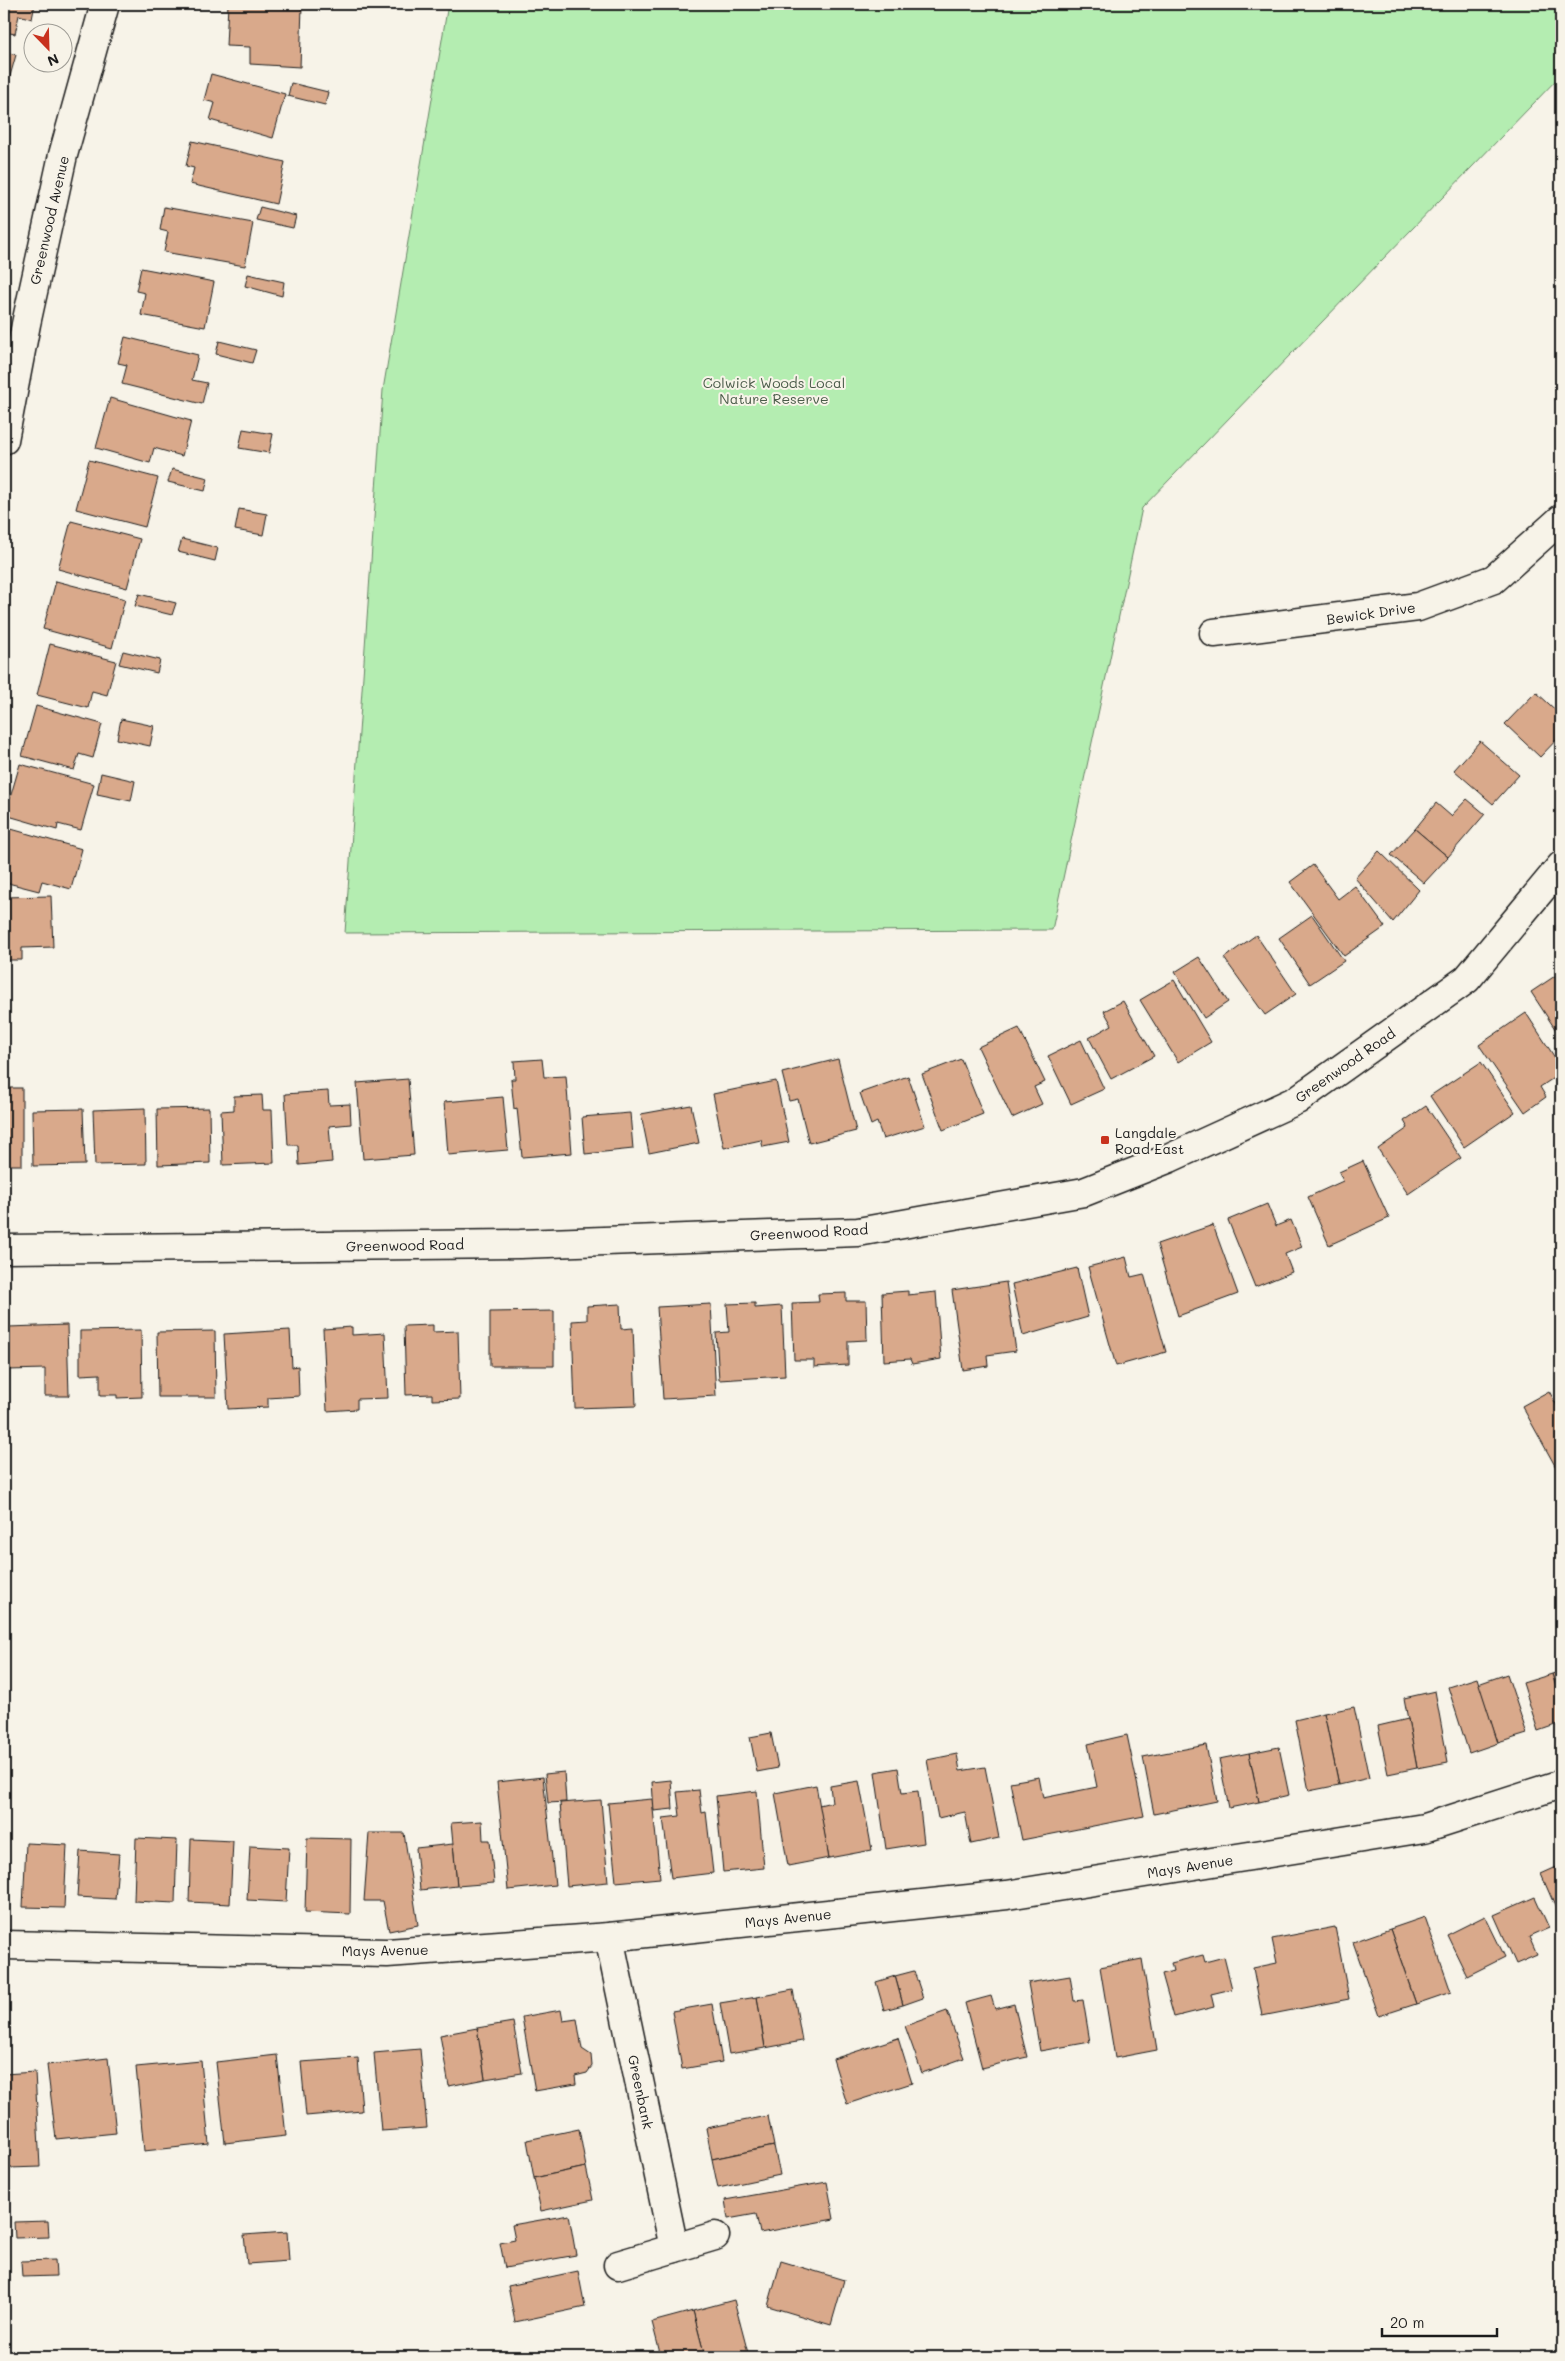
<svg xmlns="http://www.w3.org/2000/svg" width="1565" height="2361" viewBox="0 0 1565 2361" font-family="Mali,sans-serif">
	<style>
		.green { fill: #b4edb1; stroke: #688466 }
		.building { fill: #d9a98b; stroke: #1c1c1c }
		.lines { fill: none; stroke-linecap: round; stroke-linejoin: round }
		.minor-casing { stroke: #1c1c1c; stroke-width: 31 }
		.minor { stroke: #f7f3e8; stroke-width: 28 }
		.poi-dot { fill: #c8321e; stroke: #f7f3e8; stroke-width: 2 }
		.labels { text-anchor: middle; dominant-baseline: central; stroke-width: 4; stroke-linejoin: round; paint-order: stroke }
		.street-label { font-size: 14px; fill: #1c1c1c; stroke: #f7f3e8 }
		.park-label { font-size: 14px; fill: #4a5b49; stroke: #f7f3e8 }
		.poi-label { font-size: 14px; fill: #1c1c1c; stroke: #f7f3e8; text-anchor: start }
	</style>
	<rect width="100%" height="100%" fill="#f7f3e8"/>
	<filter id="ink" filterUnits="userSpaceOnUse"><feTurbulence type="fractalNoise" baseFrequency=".02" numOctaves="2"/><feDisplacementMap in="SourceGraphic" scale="10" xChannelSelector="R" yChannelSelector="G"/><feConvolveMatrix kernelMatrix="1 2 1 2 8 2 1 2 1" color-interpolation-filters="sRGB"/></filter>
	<g filter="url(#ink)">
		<!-- green -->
		<path class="green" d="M 448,4 L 1561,4 L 1561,75 L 1142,508 L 1052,930 L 345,933 L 383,390 Z"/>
		<!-- building -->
		<g class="building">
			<path d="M 4,4 L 35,4 L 32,19 L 19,15 L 15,34 L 4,32 Z"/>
			<path d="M 228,4 L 302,6 L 300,67 L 250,64 L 250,47 L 226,46 Z"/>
			<path d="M 4,51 L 16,55 L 4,97 Z"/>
			<path d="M 211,74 L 285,94 L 273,138 L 210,120 L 215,103 L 204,100 Z"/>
			<path d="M 291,83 L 328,92 L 325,105 L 288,96 Z"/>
			<path d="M 192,141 L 285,162 L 276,204 L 190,184 L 194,168 L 186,166 Z"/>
			<path d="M 164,207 L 253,223 L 245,266 L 164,252 L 168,232 L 160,230 Z"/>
			<path d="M 260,207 L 296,216 L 293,228 L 256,220 Z"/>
			<path d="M 141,268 L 214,282 L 205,327 L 141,315 L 145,293 L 136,291 Z"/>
			<path d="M 248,274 L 284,282 L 282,296 L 245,286 Z"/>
			<path d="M 125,337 L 198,355 L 192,380 L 207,383 L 202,404 L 122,384 L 127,365 L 118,363 Z"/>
			<path d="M 219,341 L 256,350 L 252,363 L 216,354 Z"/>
			<path d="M 110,398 L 191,421 L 182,456 L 154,448 L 150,463 L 96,448 Z"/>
			<path d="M 243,429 L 273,434 L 269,453 L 239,448 Z"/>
			<path d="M 89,460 L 158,478 L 145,527 L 76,509 Z"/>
			<path d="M 172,469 L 208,478 L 205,491 L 168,482 Z"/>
			<path d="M 239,509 L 267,514 L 263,535 L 235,530 Z"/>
			<path d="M 71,521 L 140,539 L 127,588 L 58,569 Z"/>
			<path d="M 182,539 L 218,548 L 215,561 L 178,552 Z"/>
			<path d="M 56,581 L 125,599 L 112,648 L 43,629 Z"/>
			<path d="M 139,594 L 176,603 L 172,615 L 135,606 Z"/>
			<path d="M 50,644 L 116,661 L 107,695 L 92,691 L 88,708 L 37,695 Z"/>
			<path d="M 123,651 L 160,660 L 157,673 L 119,664 Z"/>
			<path d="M 1536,692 L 1561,715 L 1561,735 L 1540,757 L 1505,724 Z"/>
			<path d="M 36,706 L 102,724 L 93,758 L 79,754 L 74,770 L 22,756 Z"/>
			<path d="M 121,719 L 154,726 L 150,746 L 117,739 Z"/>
			<path d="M 1480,741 L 1519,775 L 1493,804 L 1454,770 Z"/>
			<path d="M 20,764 L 94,784 L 81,830 L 58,824 L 57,830 L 5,815 Z"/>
			<path d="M 101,773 L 135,781 L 131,801 L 97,794 Z"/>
			<path d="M 1467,799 L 1485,814 L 1448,857 L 1415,829 L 1436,803 L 1451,816 Z"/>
			<path d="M 4,827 L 82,849 L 71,889 L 42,881 L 39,891 L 4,882 Z"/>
			<path d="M 1415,829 L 1448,857 L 1424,883 L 1391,855 Z"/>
			<path d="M 1379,851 L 1419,890 L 1393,922 L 1355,878 Z"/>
			<path d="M 1313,865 L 1338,899 L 1355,886 L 1385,927 L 1344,956 L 1290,882 Z"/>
			<path d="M 51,896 L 53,947 L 22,948 L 22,960 L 4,960 L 4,897 Z"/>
			<path d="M 1312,915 L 1344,961 L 1310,984 L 1279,938 Z"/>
			<path d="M 1256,935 L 1296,994 L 1265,1015 L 1224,958 Z"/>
			<path d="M 1199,957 L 1228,1002 L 1204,1018 L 1175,972 Z"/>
			<path d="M 1561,972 L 1561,1038 L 1531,992 Z"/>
			<path d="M 1174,980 L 1211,1042 L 1178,1062 L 1140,1000 Z"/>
			<path d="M 1123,1001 L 1154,1056 L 1111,1079 L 1089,1038 L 1112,1025 L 1104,1011 Z"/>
			<path d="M 1526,1013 L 1561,1067 L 1561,1073 L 1540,1087 L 1546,1097 L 1525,1112 L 1479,1045 Z"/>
			<path d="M 1019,1028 L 1045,1082 L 1034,1087 L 1042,1104 L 1012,1118 L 978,1047 Z"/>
			<path d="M 1081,1040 L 1104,1089 L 1071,1104 L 1048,1056 Z"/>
			<path d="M 542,1059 L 544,1077 L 566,1076 L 572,1153 L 522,1157 L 517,1108 L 514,1109 L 511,1079 L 515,1079 L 514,1061 Z"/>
			<path d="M 838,1059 L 856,1131 L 809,1143 L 798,1099 L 789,1101 L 782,1073 Z"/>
			<path d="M 961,1059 L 983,1114 L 943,1130 L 922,1074 Z"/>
			<path d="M 1481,1062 L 1515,1112 L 1464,1147 L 1430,1096 Z"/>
			<path d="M 908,1076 L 925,1126 L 883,1139 L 877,1122 L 871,1125 L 860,1093 Z"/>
			<path d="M 408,1079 L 414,1155 L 363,1159 L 357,1083 Z"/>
			<path d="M 776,1081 L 789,1142 L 763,1147 L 761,1140 L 724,1148 L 713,1094 Z"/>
			<rect x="4" y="1088" width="18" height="77"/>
			<path d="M 328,1091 L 329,1105 L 350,1104 L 351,1124 L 329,1126 L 332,1162 L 299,1165 L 298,1145 L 288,1145 L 285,1094 Z"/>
			<path d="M 262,1095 L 263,1110 L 272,1110 L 274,1163 L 223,1165 L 221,1111 L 234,1110 L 234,1096 Z"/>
			<path d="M 503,1097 L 508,1150 L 448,1155 L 444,1102 Z"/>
			<path d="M 691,1105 L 699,1143 L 649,1153 L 641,1114 Z"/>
			<path d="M 1426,1106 L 1461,1158 L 1408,1194 L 1378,1149 L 1408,1128 L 1404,1121 Z"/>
			<path d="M 145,1108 L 146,1164 L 95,1165 L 93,1110 Z"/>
			<path d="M 209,1108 L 210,1163 L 158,1165 L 157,1109 Z"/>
			<path d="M 83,1109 L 85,1165 L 33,1166 L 32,1110 Z"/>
			<path d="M 630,1113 L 633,1149 L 585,1154 L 582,1117 Z"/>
			<path d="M 1363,1161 L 1389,1218 L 1329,1245 L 1308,1197 L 1343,1181 L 1339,1172 Z"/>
			<path d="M 1267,1204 L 1276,1226 L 1291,1220 L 1302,1247 L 1285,1254 L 1292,1272 L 1255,1287 L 1228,1220 Z"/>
			<path d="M 1213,1225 L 1238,1294 L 1178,1316 L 1157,1244 Z"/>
			<path d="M 1126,1257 L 1131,1277 L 1144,1274 L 1166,1352 L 1116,1366 L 1088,1267 Z"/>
			<path d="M 1077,1268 L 1088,1317 L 1023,1336 L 1012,1284 Z"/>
			<path d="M 1006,1282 L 1016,1351 L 987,1355 L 988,1366 L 963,1370 L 952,1290 Z"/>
			<path d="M 908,1291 L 908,1295 L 936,1292 L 941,1359 L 912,1364 L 910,1359 L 884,1361 L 882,1293 Z"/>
			<path d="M 846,1293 L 846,1301 L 866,1301 L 867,1340 L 848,1341 L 848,1365 L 814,1367 L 814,1360 L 794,1360 L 792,1303 L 819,1302 L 818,1294 Z"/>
			<path d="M 755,1303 L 755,1308 L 782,1306 L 785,1376 L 719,1380 L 716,1333 L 729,1332 L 727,1304 Z"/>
			<path d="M 620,1304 L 621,1329 L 633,1328 L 636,1406 L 575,1408 L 572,1321 L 587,1320 L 587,1306 Z"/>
			<path d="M 711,1304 L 716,1396 L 663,1399 L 657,1307 Z"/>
			<path d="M 554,1311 L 554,1366 L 490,1366 L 490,1312 Z"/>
			<path d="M 67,1325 L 69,1396 L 45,1396 L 45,1369 L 9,1370 L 8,1327 Z"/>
			<path d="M 433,1325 L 433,1332 L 458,1331 L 460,1399 L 432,1400 L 432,1394 L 406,1395 L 404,1326 Z"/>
			<path d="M 352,1327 L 352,1335 L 385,1333 L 388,1398 L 357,1399 L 357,1409 L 327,1411 L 323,1329 Z"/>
			<path d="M 141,1330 L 142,1397 L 117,1398 L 117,1395 L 100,1395 L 100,1374 L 80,1375 L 80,1331 Z"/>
			<path d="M 290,1330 L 292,1367 L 298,1366 L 299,1396 L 268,1398 L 268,1407 L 228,1409 L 224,1334 Z"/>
			<path d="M 215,1331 L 216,1397 L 158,1397 L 157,1332 Z"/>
			<path d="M 1549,1391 L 1561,1413 L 1561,1469 L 1558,1471 L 1522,1406 Z"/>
			<path d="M 1561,1671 L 1561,1703 L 1552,1674 Z"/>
			<path d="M 1507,1674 L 1527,1734 L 1498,1743 L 1478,1684 Z"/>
			<path d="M 1552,1674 L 1561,1703 L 1561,1723 L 1538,1731 L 1523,1683 Z"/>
			<path d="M 1477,1678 L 1498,1743 L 1469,1753 L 1448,1687 Z"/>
			<path d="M 1435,1691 L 1448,1762 L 1417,1768 L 1404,1698 Z"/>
			<path d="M 1354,1707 L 1369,1778 L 1339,1785 L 1324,1713 Z"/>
			<path d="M 1324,1713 L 1339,1785 L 1309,1791 L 1295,1720 Z"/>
			<path d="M 1408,1719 L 1417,1768 L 1388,1774 L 1378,1726 Z"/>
			<path d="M 771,1733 L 778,1768 L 757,1772 L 750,1737 Z"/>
			<path d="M 1127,1735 L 1144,1816 L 1022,1840 L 1010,1782 L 1039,1777 L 1043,1798 L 1097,1787 L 1088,1744 Z"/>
			<path d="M 1206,1745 L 1217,1801 L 1154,1814 L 1143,1757 Z"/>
			<path d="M 1279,1747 L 1289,1795 L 1259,1802 L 1249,1753 Z"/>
			<path d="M 1249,1753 L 1259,1802 L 1229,1808 L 1219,1759 Z"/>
			<path d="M 957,1754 L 960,1771 L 985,1767 L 999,1838 L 971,1844 L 965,1812 L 938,1818 L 927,1760 Z"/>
			<path d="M 898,1768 L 902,1793 L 918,1791 L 924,1843 L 886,1849 L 875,1772 Z"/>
			<path d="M 564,1772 L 566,1802 L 548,1803 L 545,1774 Z"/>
			<path d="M 543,1777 L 555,1885 L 508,1890 L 497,1782 Z"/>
			<path d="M 671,1780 L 673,1809 L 654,1811 L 652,1782 Z"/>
			<path d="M 859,1781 L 872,1850 L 829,1858 L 819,1805 L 832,1802 L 830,1786 Z"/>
			<path d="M 816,1785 L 829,1858 L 788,1866 L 775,1793 Z"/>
			<path d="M 699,1790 L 702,1813 L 706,1812 L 713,1873 L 671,1878 L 663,1818 L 680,1816 L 677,1792 Z"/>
			<path d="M 757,1791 L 764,1868 L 723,1872 L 716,1796 Z"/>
			<path d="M 652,1799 L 660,1878 L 616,1882 L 608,1803 Z"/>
			<path d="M 601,1800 L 608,1882 L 567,1886 L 560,1803 Z"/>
			<path d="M 482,1821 L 483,1840 L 490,1840 L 494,1883 L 457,1886 L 451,1823 Z"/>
			<path d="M 369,1833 L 404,1833 L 418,1925 L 389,1931 L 383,1901 L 364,1901 Z"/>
			<path d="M 136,1838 L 177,1840 L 175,1903 L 134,1901 Z"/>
			<path d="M 307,1838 L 351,1839 L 350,1914 L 305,1912 Z"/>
			<path d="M 191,1839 L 233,1841 L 230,1904 L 189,1902 Z"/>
			<path d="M 26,1843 L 67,1845 L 64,1908 L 23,1907 Z"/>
			<path d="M 453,1844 L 457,1886 L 420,1890 L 416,1848 Z"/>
			<path d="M 250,1846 L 289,1848 L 286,1902 L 247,1900 Z"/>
			<path d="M 80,1851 L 119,1854 L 115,1899 L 77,1897 Z"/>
			<path d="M 1561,1865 L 1561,1920 L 1541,1874 Z"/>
			<path d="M 1535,1897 L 1549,1928 L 1529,1937 L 1537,1955 L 1516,1964 L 1494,1915 Z"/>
			<path d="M 1485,1916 L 1505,1957 L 1467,1976 L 1447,1935 Z"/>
			<path d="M 1425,1917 L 1451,1992 L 1416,2004 L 1390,1929 Z"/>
			<path d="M 1335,1927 L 1349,1999 L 1262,2016 L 1253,1968 L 1277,1963 L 1272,1939 Z"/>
			<path d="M 1390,1929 L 1416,2004 L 1379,2016 L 1353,1942 Z"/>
			<path d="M 1203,1955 L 1205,1962 L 1224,1957 L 1232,1989 L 1211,1994 L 1214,2007 L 1174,2017 L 1162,1974 L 1173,1971 L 1171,1963 Z"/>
			<path d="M 1142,1959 L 1157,2050 L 1115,2058 L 1100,1967 Z"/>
			<path d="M 914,1971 L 923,1998 L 903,2005 L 895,1976 Z"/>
			<path d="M 895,1976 L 903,2005 L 884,2010 L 876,1982 Z"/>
			<path d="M 1070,1976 L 1074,2001 L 1083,2000 L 1090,2042 L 1040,2051 L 1028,1983 Z"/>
			<path d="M 793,1990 L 802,2041 L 765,2048 L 757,1997 Z"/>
			<path d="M 991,1996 L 995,2009 L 1014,2004 L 1027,2057 L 982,2068 L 965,2003 Z"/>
			<path d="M 757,1997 L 765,2048 L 729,2054 L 720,2003 Z"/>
			<path d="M 712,2004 L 722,2062 L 682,2069 L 672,2011 Z"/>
			<path d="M 561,2010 L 563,2021 L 577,2019 L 582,2049 L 591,2055 L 592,2066 L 587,2073 L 575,2076 L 576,2084 L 535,2091 L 522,2017 Z"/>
			<path d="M 947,2011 L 964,2058 L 922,2073 L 905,2026 Z"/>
			<path d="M 513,2022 L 522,2073 L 485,2079 L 477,2028 Z"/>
			<path d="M 477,2028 L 485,2079 L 449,2086 L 440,2035 Z"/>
			<path d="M 898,2038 L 912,2083 L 847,2104 L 833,2059 Z"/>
			<path d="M 420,2049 L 427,2128 L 381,2131 L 374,2053 Z"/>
			<path d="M 277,2055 L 286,2136 L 225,2143 L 216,2062 Z"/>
			<path d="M 108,2058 L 116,2133 L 56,2139 L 47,2065 Z"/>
			<path d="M 358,2058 L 362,2111 L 306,2116 L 301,2062 Z"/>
			<path d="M 201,2061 L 209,2144 L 144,2151 L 136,2067 Z"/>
			<path d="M 35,2072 L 40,2167 L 9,2168 L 9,2158 L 4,2159 L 4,2074 Z"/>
			<path d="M 768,2116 L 774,2146 L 712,2159 L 706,2128 Z"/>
			<path d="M 579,2129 L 586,2167 L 534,2178 L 527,2140 Z"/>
			<path d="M 774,2146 L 780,2175 L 718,2188 L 712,2159 Z"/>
			<path d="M 586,2167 L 593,2200 L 541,2211 L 534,2178 Z"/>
			<path d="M 827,2182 L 834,2219 L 760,2233 L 756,2214 L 728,2219 L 725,2200 Z"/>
			<path d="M 569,2215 L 576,2255 L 505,2268 L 500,2243 L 515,2240 L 512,2225 Z"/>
			<path d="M 48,2221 L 49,2237 L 15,2238 L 14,2222 Z"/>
			<path d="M 287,2232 L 289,2261 L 247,2264 L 244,2235 Z"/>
			<path d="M 55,2260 L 56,2276 L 22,2277 L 21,2261 Z"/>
			<path d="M 781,2261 L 844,2280 L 831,2325 L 768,2306 Z"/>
			<path d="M 578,2271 L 585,2307 L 515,2322 L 508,2286 Z"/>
			<path d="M 734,2300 L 748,2353 L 732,2357 L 705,2357 L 693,2311 Z"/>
			<path d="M 693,2311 L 705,2357 L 661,2357 L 652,2322 Z"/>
		</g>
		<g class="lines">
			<defs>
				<g id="minor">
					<path d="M 4,440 L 26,324 L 63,155 L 105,4"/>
					<path d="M 1214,633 L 1418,607 L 1494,579 L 1561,519"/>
					<path d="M 4,1249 L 520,1244 L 858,1232 L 1084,1192 L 1170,1158 L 1297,1100 L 1467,979 L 1561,866"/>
					<path d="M 609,1937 L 674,2248"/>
					<path d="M 4,1945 L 387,1953 L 609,1937 L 1007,1895 L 1424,1828 L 1561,1784"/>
					<path d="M 618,2265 L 715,2236"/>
				</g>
			</defs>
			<!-- minor casing -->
			<use href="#minor" class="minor-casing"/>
			<!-- minor -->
			<use href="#minor" class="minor"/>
		</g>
	</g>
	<!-- markers -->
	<rect class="poi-dot" x="1100" y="1135" width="10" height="10" rx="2.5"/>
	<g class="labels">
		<!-- street labels -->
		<g class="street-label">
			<text transform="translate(49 220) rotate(-77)">Greenwood Avenue</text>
			<text transform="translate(1371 613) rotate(-8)">Bewick Drive</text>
			<text transform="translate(1345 1065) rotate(-35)">Greenwood Road</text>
			<text transform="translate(809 1232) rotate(-3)">Greenwood Road</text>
			<text transform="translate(405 1245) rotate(-1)">Greenwood Road</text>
			<text transform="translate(1190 1866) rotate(-9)">Mays Avenue</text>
			<text transform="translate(788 1918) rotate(-6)">Mays Avenue</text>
			<text transform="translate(385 1950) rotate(-1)">Mays Avenue</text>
			<text transform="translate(641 2092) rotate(78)">Greenbank</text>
		</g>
		<!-- park labels -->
		<g class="park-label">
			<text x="774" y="382">Colwick Woods Local<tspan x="774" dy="16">Nature Reserve</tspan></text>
		</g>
		<!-- poi labels -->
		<g class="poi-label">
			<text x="1115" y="1132">Langdale<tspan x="1115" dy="16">Road East</tspan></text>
		</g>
	</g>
	<!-- margin -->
	<rect width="1565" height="2361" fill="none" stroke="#f7f3e8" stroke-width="20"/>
	<rect x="10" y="10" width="1545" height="2341" fill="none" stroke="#1c1c1c" stroke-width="2" filter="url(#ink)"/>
	<!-- north arrow -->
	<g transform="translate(48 48) rotate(157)"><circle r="24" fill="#f7f3e8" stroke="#9f9d96"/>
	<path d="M0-4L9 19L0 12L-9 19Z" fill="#c8321e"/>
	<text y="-8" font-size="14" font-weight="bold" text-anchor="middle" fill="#1c1c1c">N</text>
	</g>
	<!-- scale -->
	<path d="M1382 2328v8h115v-8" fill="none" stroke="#1c1c1c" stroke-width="2.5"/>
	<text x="1390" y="2328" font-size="15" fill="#1c1c1c" stroke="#f7f3e8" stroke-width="4" paint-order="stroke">20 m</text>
</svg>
